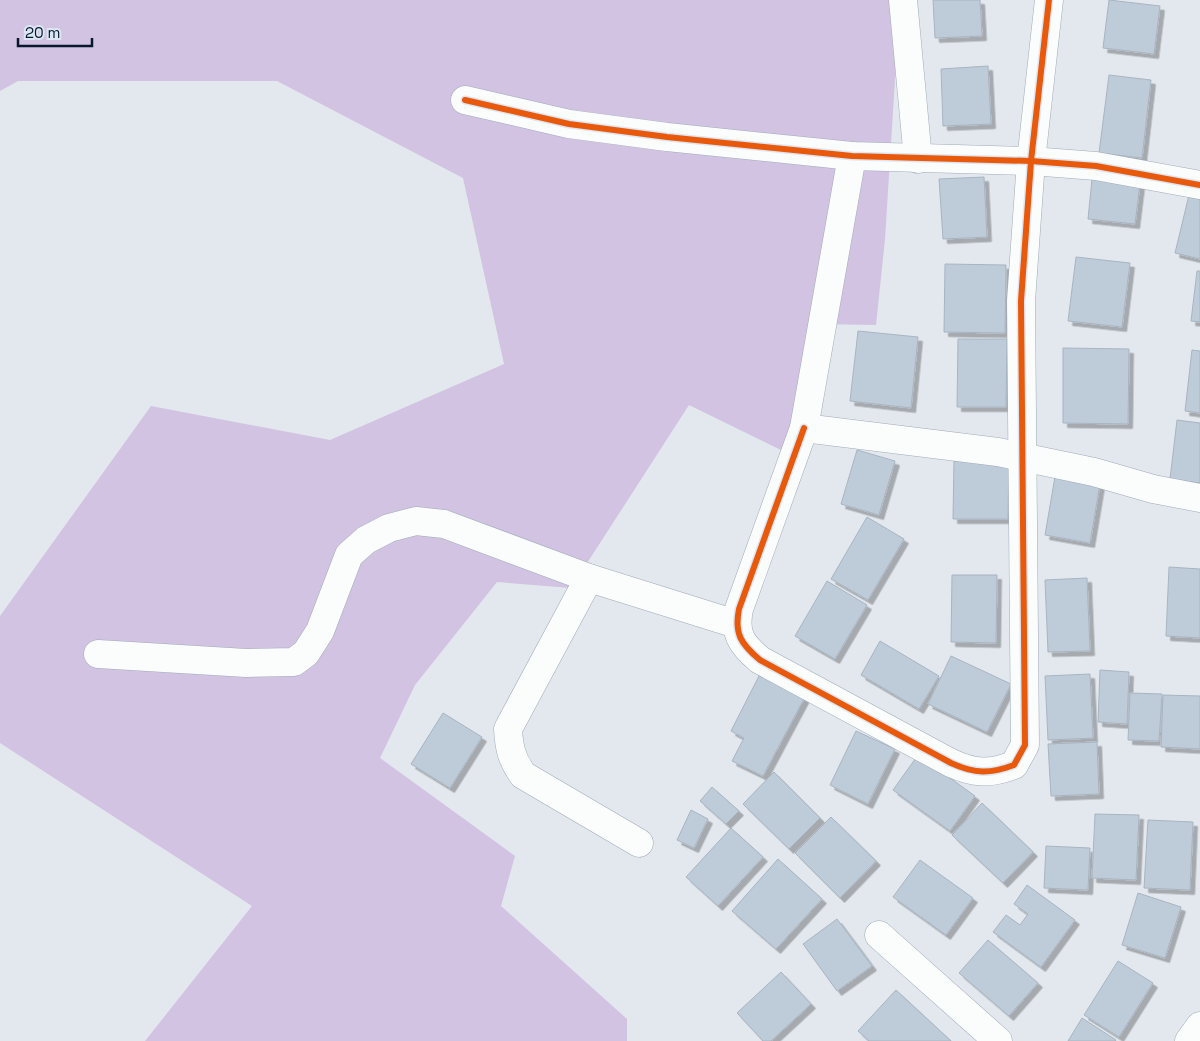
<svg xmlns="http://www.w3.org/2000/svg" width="1200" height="1041" viewBox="0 0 1200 1041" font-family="'Space Grotesk',sans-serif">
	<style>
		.green { fill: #d2c3e2 }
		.building { fill: #becbd9; stroke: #a8b4c1; filter: url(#shadow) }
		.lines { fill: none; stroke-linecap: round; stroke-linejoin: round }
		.minor-casing { stroke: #9fabb8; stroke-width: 29 }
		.minor { stroke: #fbfcfc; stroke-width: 28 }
		.cycleway-casing { stroke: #dde7f3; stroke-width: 9 }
		.cycleway { stroke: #e8590c; stroke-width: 6 }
	</style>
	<defs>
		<filter id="shadow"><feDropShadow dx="4.5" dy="4.5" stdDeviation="0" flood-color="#0004"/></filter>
	</defs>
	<rect width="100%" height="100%" fill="#e2e8ee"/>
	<!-- green -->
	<path class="green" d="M 0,0 L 900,0 L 885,239 L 876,325 L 816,324 L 787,453 L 689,405 L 571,588 L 497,582 L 415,685 L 380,758 L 515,856 L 501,906 L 627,1019 L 627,1041 L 145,1041 L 252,906 L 0,743 L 0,616 L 151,406 L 330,440 L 504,364 L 463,178 L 277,81 L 18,81 L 0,91 Z"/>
	<!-- building -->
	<g class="building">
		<path d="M 933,0 L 980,0 L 982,36 L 935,38 Z"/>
		<path d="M 1109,0 L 1160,6 L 1154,54 L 1103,48 Z"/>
		<path d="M 988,66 L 991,124 L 943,126 L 941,69 Z"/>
		<path d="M 1109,75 L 1151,80 L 1142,158 L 1099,153 Z"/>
		<path d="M 984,177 L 987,237 L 943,239 L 939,179 Z"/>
		<path d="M 1092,179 L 1140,184 L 1135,224 L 1088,219 Z"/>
		<path d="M 1189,195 L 1200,198 L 1200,259 L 1175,253 Z"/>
		<path d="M 1076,257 L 1130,263 L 1122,327 L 1068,321 Z"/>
		<path d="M 945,264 L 1006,265 L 1005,333 L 944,332 Z"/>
		<path d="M 1197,271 L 1200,271 L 1200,322 L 1191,321 Z"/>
		<path d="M 858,331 L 918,337 L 911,408 L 850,401 Z"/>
		<path d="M 958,339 L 1007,339 L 1006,407 L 957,407 Z"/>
		<path d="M 1063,348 L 1129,349 L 1128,424 L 1063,423 Z"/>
		<path d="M 1192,350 L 1200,351 L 1200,413 L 1185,411 Z"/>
		<path d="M 1177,420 L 1200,423 L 1200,483 L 1170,479 Z"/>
		<path d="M 857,450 L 895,461 L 879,515 L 841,504 Z"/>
		<path d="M 954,461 L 1009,461 L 1008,519 L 953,519 Z"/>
		<path d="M 1056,471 L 1101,478 L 1090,543 L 1045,535 Z"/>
		<path d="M 867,517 L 904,539 L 868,600 L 831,579 Z"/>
		<path d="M 1169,567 L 1200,569 L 1200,638 L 1166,636 Z"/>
		<path d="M 952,575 L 997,575 L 996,643 L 951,642 Z"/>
		<path d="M 1087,578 L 1090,651 L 1048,652 L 1045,580 Z"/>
		<path d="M 827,581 L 867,605 L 835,659 L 795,636 Z"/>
		<path d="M 880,641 L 939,676 L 919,709 L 861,675 Z"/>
		<path d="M 951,656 L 1011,684 L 987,732 L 928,704 Z"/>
		<path d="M 1100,670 L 1129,672 L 1127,724 L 1098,722 Z"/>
		<path d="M 760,674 L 805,697 L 763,776 L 732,761 L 744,738 L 731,731 Z"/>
		<path d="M 1090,674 L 1093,738 L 1048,740 L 1045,676 Z"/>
		<path d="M 1130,693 L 1162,694 L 1159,741 L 1128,740 Z"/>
		<path d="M 1163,695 L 1200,696 L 1200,749 L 1161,747 Z"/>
		<path d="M 443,713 L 482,737 L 450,788 L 411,764 Z"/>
		<path d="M 856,731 L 895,749 L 868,804 L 830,785 Z"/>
		<path d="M 1097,742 L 1099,794 L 1051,796 L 1048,744 Z"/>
		<path d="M 918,755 L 975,796 L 950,831 L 893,790 Z"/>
		<path d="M 774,772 L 820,818 L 789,849 L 743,804 Z"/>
		<path d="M 712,787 L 739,811 L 726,824 L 700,801 Z"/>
		<path d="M 982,803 L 1033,852 L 1003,883 L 952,835 Z"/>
		<path d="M 691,810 L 708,819 L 694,848 L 677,840 Z"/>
		<path d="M 1095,814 L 1139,815 L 1136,880 L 1092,878 Z"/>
		<path d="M 831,817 L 876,861 L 840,898 L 795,853 Z"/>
		<path d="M 1148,820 L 1193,822 L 1190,890 L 1144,888 Z"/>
		<path d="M 731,828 L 763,857 L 718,906 L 686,877 Z"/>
		<path d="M 1046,846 L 1090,848 L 1088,890 L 1044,888 Z"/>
		<path d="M 778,859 L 822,899 L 776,949 L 732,911 Z"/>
		<path d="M 920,860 L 973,898 L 946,935 L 893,897 Z"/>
		<path d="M 1027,885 L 1075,920 L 1041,967 L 993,932 L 1006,915 L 1020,925 L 1028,914 L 1014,904 Z"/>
		<path d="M 1138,893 L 1181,907 L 1165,958 L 1122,945 Z"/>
		<path d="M 837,919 L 872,966 L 837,991 L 803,944 Z"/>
		<path d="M 988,940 L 1038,983 L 1009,1016 L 959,973 Z"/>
		<path d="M 1118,961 L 1153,983 L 1119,1037 L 1084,1015 Z"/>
		<path d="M 781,972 L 811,1004 L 771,1041 L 763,1041 L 737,1013 Z"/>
		<path d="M 896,990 L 951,1041 L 869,1041 L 858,1031 Z"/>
		<path d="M 1082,1018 L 1116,1040 L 1115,1041 L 1068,1041 Z"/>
	</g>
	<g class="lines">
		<defs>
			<g id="minor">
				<path d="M 903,0 L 918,159"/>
				<path d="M 465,100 L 569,124 L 667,137 L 852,156 L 1031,161 L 1096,166 L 1200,185"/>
				<path d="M 852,156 L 804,428 L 998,452 L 1094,472 L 1153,489 L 1200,498"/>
				<path d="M 804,428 L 739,609 C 734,634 741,644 760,660 L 951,763 C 975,774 990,774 1014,765 L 1025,745 L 1021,301 L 1031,161 L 1049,0"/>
				<path d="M 589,578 L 508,729 C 509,748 512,760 523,775 L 639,843"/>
				<path d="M 98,654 L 246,663 L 294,662 L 306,653 L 320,631 L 349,555 L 366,540 L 389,528 L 416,521 L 444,524 L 589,578 L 736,624"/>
				<path d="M 879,935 L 998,1041"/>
				<path d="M 1189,1041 L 1200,1026"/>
			</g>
		</defs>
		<!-- minor casing -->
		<use href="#minor" class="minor-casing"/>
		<!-- minor -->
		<use href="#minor" class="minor"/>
		<defs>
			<g id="cycleway">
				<path d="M 465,100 L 569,124 L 667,137 L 852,156 L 1031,161 L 1096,166 L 1200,185"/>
				<path d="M 804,428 L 739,609 C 734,634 741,644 760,660 L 951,763 C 975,774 990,774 1014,765 L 1025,745 L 1021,301 L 1031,161 L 1049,0"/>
			</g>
		</defs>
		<!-- cycleway casing -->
		<use href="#cycleway" class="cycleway-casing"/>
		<!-- cycleway -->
		<use href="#cycleway" class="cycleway"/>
	</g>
	<!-- scale -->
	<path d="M18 38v8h74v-8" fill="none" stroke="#05182d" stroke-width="2.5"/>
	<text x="25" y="38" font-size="15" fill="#05182d" stroke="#dde7f3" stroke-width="4" paint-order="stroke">20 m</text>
</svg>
